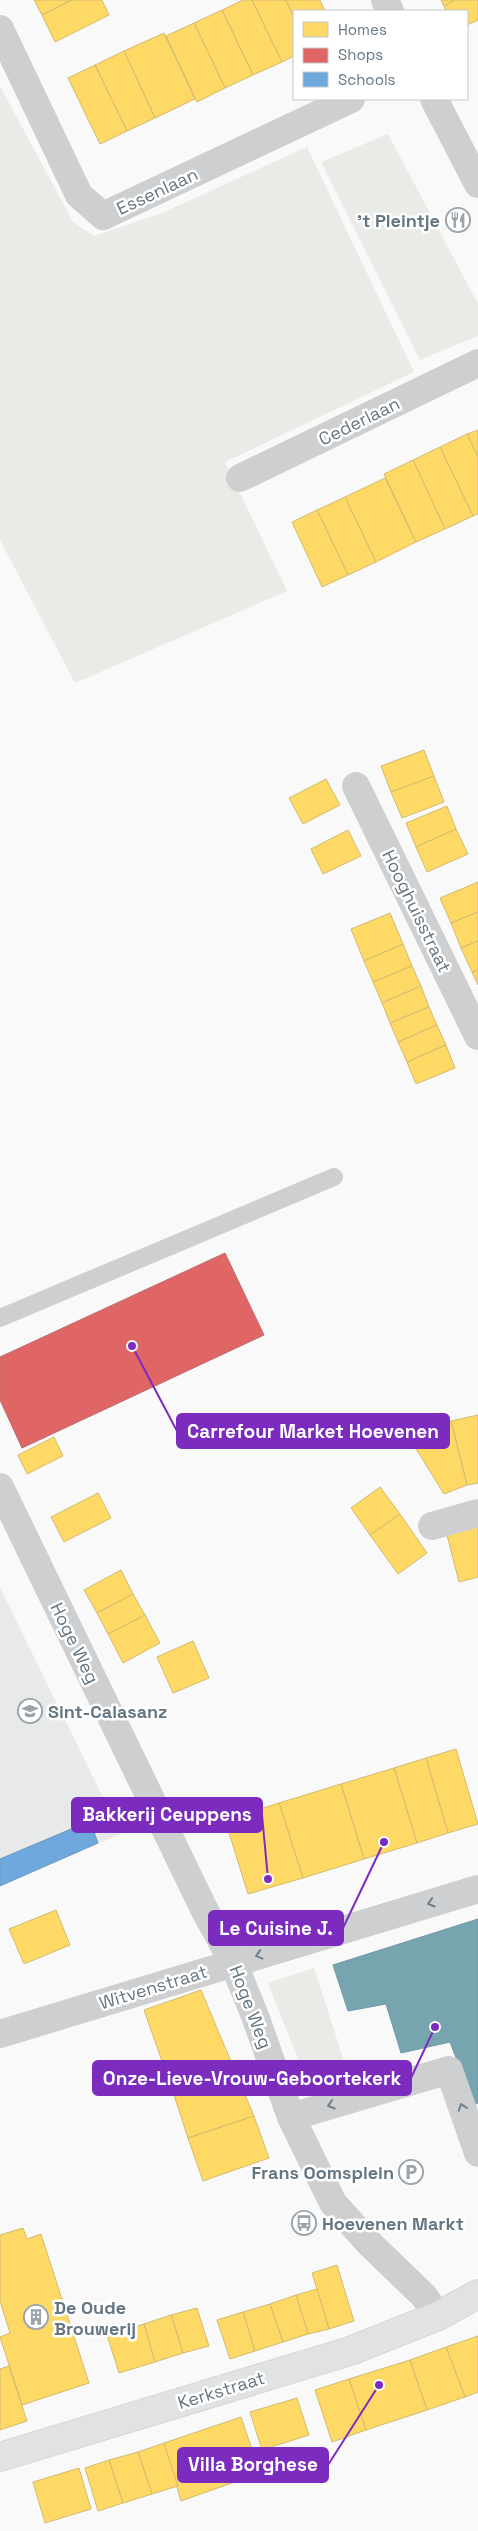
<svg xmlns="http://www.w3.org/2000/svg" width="478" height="2531" viewBox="0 0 478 2531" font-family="'Space Grotesk',sans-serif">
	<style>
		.built { fill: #e8e9e9 }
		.green { fill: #e8ebe6 }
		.homes { fill: #ffd966; stroke: #d1bb6f }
		.shops { fill: #e06666; stroke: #bb6b6f }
		.schools { fill: #6fa8dc; stroke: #6c99c1 }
		.public { fill: #76a5af; stroke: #7197a2 }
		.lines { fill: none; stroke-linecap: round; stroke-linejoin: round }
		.secondary-casing { stroke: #d5d6d7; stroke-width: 30 }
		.service { stroke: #cecfd0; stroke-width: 18 }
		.minor { stroke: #cecfd0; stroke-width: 28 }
		.tertiary { stroke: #cecfd0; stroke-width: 28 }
		.secondary { stroke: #e1e2e2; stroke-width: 28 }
		.oneway { stroke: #707f8b }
		.labels { text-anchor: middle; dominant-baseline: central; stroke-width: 5; stroke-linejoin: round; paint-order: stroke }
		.street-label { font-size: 18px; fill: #657683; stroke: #fff }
		.poi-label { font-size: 18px; font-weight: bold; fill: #657683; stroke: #fff; text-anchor: start }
		.leader { fill: none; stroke: #7b2cbf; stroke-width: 2 }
		.callout-dot { fill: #7b2cbf; stroke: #fff; stroke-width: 2 }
		.callout { fill: #7b2cbf; stroke: #7b2cbf; stroke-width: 2 }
		.callout-label { font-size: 19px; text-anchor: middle; font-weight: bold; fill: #fff }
	</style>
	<rect width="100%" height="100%" fill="#f9f9f9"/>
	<!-- built -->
	<path class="built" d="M 0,1588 L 121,1834 L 0,1886 Z"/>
	<!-- green -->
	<g class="green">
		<path d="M 0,86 L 73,222 L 94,236 L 162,213 L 307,147 L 414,372 L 225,462 L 287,591 L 75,683 L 0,540 Z"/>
		<path d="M 388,134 L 478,304 L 478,336 L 420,360 L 321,162 Z"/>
		<path d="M 314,1968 L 350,2080 L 318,2089 L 308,2084 L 268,1983 Z"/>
	</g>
	<!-- homes -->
	<g class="homes">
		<path d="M 34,0 L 72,0 L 42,15 Z"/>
		<path d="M 72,0 L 102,0 L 109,15 L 55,42 L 42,15 Z"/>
		<path d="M 243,0 L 252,0 L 282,62 L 253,75 L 222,10 Z"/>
		<path d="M 252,0 L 286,0 L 294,18 L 294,56 L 282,62 Z"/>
		<path d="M 286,0 L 320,0 L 325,11 L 294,11 L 294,18 Z"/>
		<path d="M 441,0 L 455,0 L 444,6 Z"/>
		<path d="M 455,0 L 478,0 L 478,20 L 467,25 L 467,11 L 446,11 L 444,6 Z"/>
		<path d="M 222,10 L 253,75 L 225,88 L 194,23 Z"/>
		<path d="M 194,23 L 225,88 L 197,102 L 166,36 Z"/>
		<path d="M 164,33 L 195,99 L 155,118 L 124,51 Z"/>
		<path d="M 124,51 L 155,118 L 127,131 L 95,65 Z"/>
		<path d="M 95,65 L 127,131 L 100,144 L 68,78 Z"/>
		<path d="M 478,430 L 478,457 L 467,434 Z"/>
		<path d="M 467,434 L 478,457 L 478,514 L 473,516 L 440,447 Z"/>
		<path d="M 440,447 L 473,516 L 445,529 L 413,460 Z"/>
		<path d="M 413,460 L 445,529 L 416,542 L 384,474 Z"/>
		<path d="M 385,478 L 416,542 L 376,562 L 345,497 Z"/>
		<path d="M 345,497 L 376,562 L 348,575 L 317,510 Z"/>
		<path d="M 317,510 L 348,575 L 322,587 L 292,522 Z"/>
		<path d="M 424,750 L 434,776 L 391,792 L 381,766 Z"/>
		<path d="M 434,776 L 444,802 L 402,818 L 391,792 Z"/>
		<path d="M 326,779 L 340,805 L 303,824 L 289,798 Z"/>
		<path d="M 447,806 L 456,829 L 416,847 L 406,823 Z"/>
		<path d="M 456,829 L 468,854 L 427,872 L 416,847 Z"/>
		<path d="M 348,830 L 361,856 L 323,874 L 311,849 Z"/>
		<path d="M 478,882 L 478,912 L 451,923 L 440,898 Z"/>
		<path d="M 478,912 L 478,941 L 461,948 L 451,923 Z"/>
		<path d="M 390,913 L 403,944 L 364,961 L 351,929 Z"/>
		<path d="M 478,941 L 478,970 L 472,972 L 461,948 Z"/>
		<path d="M 403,944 L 412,966 L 373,982 L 364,961 Z"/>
		<path d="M 412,966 L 421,986 L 382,1003 L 373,982 Z"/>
		<path d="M 478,970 L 478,985 L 472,972 Z"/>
		<path d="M 421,986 L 429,1007 L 390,1023 L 382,1003 Z"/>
		<path d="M 429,1007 L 437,1025 L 398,1042 L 390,1023 Z"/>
		<path d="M 437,1025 L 446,1045 L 407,1062 L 398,1042 Z"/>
		<path d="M 446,1045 L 455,1068 L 416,1084 L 407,1062 Z"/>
		<path d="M 478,1415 L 478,1483 L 467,1485 L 451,1421 Z"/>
		<path d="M 451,1421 L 467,1485 L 444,1494 L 413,1444 Z"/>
		<path d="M 54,1437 L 63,1456 L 27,1474 L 18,1455 Z"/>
		<path d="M 380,1487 L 400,1514 L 370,1535 L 351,1508 Z"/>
		<path d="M 98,1493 L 111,1518 L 64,1542 L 51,1517 Z"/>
		<path d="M 400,1514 L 427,1553 L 398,1574 L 370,1535 Z"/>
		<path d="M 478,1527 L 478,1577 L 459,1582 L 447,1535 Z"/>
		<path d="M 121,1570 L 133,1594 L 97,1613 L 84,1590 Z"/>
		<path d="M 133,1594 L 145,1615 L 108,1634 L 97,1613 Z"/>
		<path d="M 145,1615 L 160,1643 L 123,1663 L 108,1634 Z"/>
		<path d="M 193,1641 L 209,1678 L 173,1693 L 157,1657 Z"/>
		<path d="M 456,1749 L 478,1824 L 448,1833 L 426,1758 Z"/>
		<path d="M 426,1758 L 448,1833 L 417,1843 L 394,1768 Z"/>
		<path d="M 394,1768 L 417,1843 L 364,1859 L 341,1784 Z"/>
		<path d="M 341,1784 L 364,1859 L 303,1878 L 279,1803 Z"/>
		<path d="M 279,1803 L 303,1878 L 248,1894 L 225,1820 Z"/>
		<path d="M 56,1910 L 70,1945 L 24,1964 L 9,1929 Z"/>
		<path d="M 201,1990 L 235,2071 L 173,2092 L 144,2010 Z"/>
		<path d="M 235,2071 L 254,2116 L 188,2138 L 173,2092 Z"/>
		<path d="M 254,2116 L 269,2158 L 203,2181 L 188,2138 Z"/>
		<path d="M 23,2228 L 27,2239 L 41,2234 L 89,2383 L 22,2405 L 0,2337 L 10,2333 L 0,2301 L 0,2235 Z"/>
		<path d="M 337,2265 L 354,2321 L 329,2329 L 312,2273 Z"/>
		<path d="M 317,2289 L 329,2329 L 308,2334 L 296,2295 Z"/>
		<path d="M 296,2295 L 308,2334 L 283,2342 L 270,2304 Z"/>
		<path d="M 270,2304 L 283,2342 L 255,2351 L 243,2312 Z"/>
		<path d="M 197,2308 L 209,2346 L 183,2353 L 171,2315 Z"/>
		<path d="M 243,2312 L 255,2351 L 230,2359 L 217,2320 Z"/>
		<path d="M 171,2315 L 183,2353 L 155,2362 L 144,2324 Z"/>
		<path d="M 144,2324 L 155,2362 L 119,2373 L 107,2335 Z"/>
		<path d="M 478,2336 L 478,2392 L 465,2397 L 446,2347 Z"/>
		<path d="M 446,2347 L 465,2397 L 427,2410 L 410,2360 Z"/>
		<path d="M 410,2360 L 427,2410 L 366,2430 L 349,2379 Z"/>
		<path d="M 9,2366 L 27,2421 L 0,2430 L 0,2369 Z"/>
		<path d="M 349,2379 L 366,2430 L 332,2442 L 315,2390 Z"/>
		<path d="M 297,2398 L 309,2435 L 262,2450 L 250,2412 Z"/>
		<path d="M 241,2417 L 260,2473 L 181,2501 L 164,2443 Z"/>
		<path d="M 164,2443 L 178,2486 L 152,2494 L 138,2452 Z"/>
		<path d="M 138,2452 L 152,2494 L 123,2503 L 109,2460 Z"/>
		<path d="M 109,2460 L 123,2503 L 98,2511 L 85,2468 Z"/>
		<path d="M 79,2468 L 91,2509 L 45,2523 L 33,2482 Z"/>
	</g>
	<!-- shops -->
	<path class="shops" d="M 225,1253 L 264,1335 L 22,1448 L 0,1400 L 0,1357 Z"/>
	<!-- schools -->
	<path class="schools" d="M 90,1821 L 98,1843 L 0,1886 L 0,1859 Z"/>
	<!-- public -->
	<path class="public" d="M 478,1919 L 478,2103 L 474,2105 L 450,2042 L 401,2053 L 386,2004 L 348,2011 L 333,1965 Z"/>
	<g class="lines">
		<defs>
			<path id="secondary" d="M 0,2457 L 350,2351 L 438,2316 L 478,2294"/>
		</defs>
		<!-- secondary casing -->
		<use href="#secondary" class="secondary-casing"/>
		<!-- service -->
		<path class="service" d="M 0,1318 L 334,1177"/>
		<!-- minor -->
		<g class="minor">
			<path d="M 385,0 L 390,11"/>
			<path d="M 0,29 L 79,195 L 103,216 L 351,99"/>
			<path d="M 434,99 L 478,184"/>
			<path d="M 240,478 L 478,363"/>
			<path d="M 356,786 L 478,1036"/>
			<path d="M 432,1526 L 478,1513"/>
			<path d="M 0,2034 L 478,1889"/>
			<path d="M 291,2117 L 449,2070 L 478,2153"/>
		</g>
		<!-- tertiary -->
		<path class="tertiary" d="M 0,1487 L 204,1909 L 233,1962 L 255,2016 L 291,2117 L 333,2203 L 371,2245 L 424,2296 L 438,2316"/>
		<!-- secondary -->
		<use href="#secondary" class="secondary"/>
	</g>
	<!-- one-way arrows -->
	<defs><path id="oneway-chevron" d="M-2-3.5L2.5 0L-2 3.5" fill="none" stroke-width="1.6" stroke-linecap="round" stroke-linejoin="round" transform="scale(1.25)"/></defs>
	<g class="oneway">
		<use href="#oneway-chevron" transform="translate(431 1903) rotate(163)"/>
		<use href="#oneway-chevron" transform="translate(259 1955) rotate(165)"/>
		<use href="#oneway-chevron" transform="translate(331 2105) rotate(163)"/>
		<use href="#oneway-chevron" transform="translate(462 2107) rotate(-109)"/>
	</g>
	<!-- icons -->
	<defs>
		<symbol id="restaurant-ring" viewBox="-11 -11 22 22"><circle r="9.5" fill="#fff" stroke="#99a4ac" stroke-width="1.5"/><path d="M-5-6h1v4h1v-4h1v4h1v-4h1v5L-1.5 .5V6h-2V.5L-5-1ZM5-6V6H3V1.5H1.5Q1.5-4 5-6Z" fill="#99a4ac"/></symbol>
		<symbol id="school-ring" viewBox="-11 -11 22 22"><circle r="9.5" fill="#fff" stroke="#99a4ac" stroke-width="1.5"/><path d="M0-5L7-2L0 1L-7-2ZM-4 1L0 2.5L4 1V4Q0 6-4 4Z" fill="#99a4ac"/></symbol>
		<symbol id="parking-ring" viewBox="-11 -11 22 22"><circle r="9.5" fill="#fff" stroke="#99a4ac" stroke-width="1.5"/><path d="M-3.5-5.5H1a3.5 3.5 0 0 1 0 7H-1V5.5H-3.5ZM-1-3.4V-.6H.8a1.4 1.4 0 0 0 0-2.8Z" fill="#99a4ac"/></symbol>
		<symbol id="bus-ring" viewBox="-11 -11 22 22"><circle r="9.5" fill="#fff" stroke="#99a4ac" stroke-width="1.5"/><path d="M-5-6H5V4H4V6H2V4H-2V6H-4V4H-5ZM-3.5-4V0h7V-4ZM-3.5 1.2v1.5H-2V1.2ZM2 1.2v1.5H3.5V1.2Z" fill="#99a4ac"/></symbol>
		<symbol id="building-ring" viewBox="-11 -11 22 22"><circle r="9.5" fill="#fff" stroke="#99a4ac" stroke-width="1.5"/><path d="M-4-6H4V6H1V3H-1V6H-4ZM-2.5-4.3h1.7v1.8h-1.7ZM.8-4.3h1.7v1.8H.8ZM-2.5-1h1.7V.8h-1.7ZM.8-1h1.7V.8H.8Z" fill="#99a4ac"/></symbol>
	</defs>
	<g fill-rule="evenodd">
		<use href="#restaurant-ring" x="444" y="206" width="28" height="28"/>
		<use href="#school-ring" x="16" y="1697" width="28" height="28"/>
		<use href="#parking-ring" x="397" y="2158" width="28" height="28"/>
		<use href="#bus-ring" x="290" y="2209" width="28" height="28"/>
		<use href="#building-ring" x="22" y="2303" width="28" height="28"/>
	</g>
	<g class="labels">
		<!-- street labels -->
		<g class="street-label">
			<text transform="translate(157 191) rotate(-25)">Essenlaan</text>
			<text transform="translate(359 421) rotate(-26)">Cederlaan</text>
			<text transform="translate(417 911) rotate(64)">Hooghuisstraat</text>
			<text transform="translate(75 1643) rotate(64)">Hoge Weg</text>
			<text transform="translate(153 1987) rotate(-17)">Witvenstraat</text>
			<text transform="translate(251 2007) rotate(69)">Hoge Weg</text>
			<text transform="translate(221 2390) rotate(-17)">Kerkstraat</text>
		</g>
		<!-- poi labels -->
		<g class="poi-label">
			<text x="440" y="220" text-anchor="end">'t Pleintje</text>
			<text x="48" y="1711">Sint-Calasanz</text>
			<text x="394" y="2172" text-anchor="end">Frans Oomsplein</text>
			<text x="322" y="2223">Hoevenen Markt</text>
			<text x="54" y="2307">De Oude<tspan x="54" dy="21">Brouwerij</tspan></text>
		</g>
	</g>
	<!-- callouts -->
	<path class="leader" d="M132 1346L177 1431M268 1879L262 1815M384 1842L343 1928M435 2027L411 2078M379 2385L328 2465"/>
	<g class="callout-dot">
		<circle cx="132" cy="1346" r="5"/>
		<circle cx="268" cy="1879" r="5"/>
		<circle cx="384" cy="1842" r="5"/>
		<circle cx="435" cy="2027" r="5"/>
		<circle cx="379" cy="2385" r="5"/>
	</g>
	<g class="callout">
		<rect x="177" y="1414" width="272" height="34" rx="5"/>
		<rect x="72" y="1798" width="190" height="34" rx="5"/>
		<rect x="209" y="1911" width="134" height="34" rx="5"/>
		<rect x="93" y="2061" width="318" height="34" rx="5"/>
		<rect x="178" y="2448" width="150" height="34" rx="5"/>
	</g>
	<g class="callout-label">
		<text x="313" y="1438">Carrefour Market Hoevenen</text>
		<text x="167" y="1821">Bakkerij Ceuppens</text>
		<text x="276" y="1935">Le Cuisine J.</text>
		<text x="252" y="2085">Onze-Lieve-Vrouw-Geboortekerk</text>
		<text x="253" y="2471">Villa Borghese</text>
	</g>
	<!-- legend -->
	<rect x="293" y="10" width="175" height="90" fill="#ffffff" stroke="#c1c8cd"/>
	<rect x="303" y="22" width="25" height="15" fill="#ffd966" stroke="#c1c8cd"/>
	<text x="338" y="35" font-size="15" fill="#657683">Homes</text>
	<rect x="303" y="48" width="25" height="15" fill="#e06666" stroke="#c1c8cd"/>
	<text x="338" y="60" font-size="15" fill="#657683">Shops</text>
	<rect x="303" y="72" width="25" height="15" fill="#6fa8dc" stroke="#c1c8cd"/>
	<text x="338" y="85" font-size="15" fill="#657683">Schools</text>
</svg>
